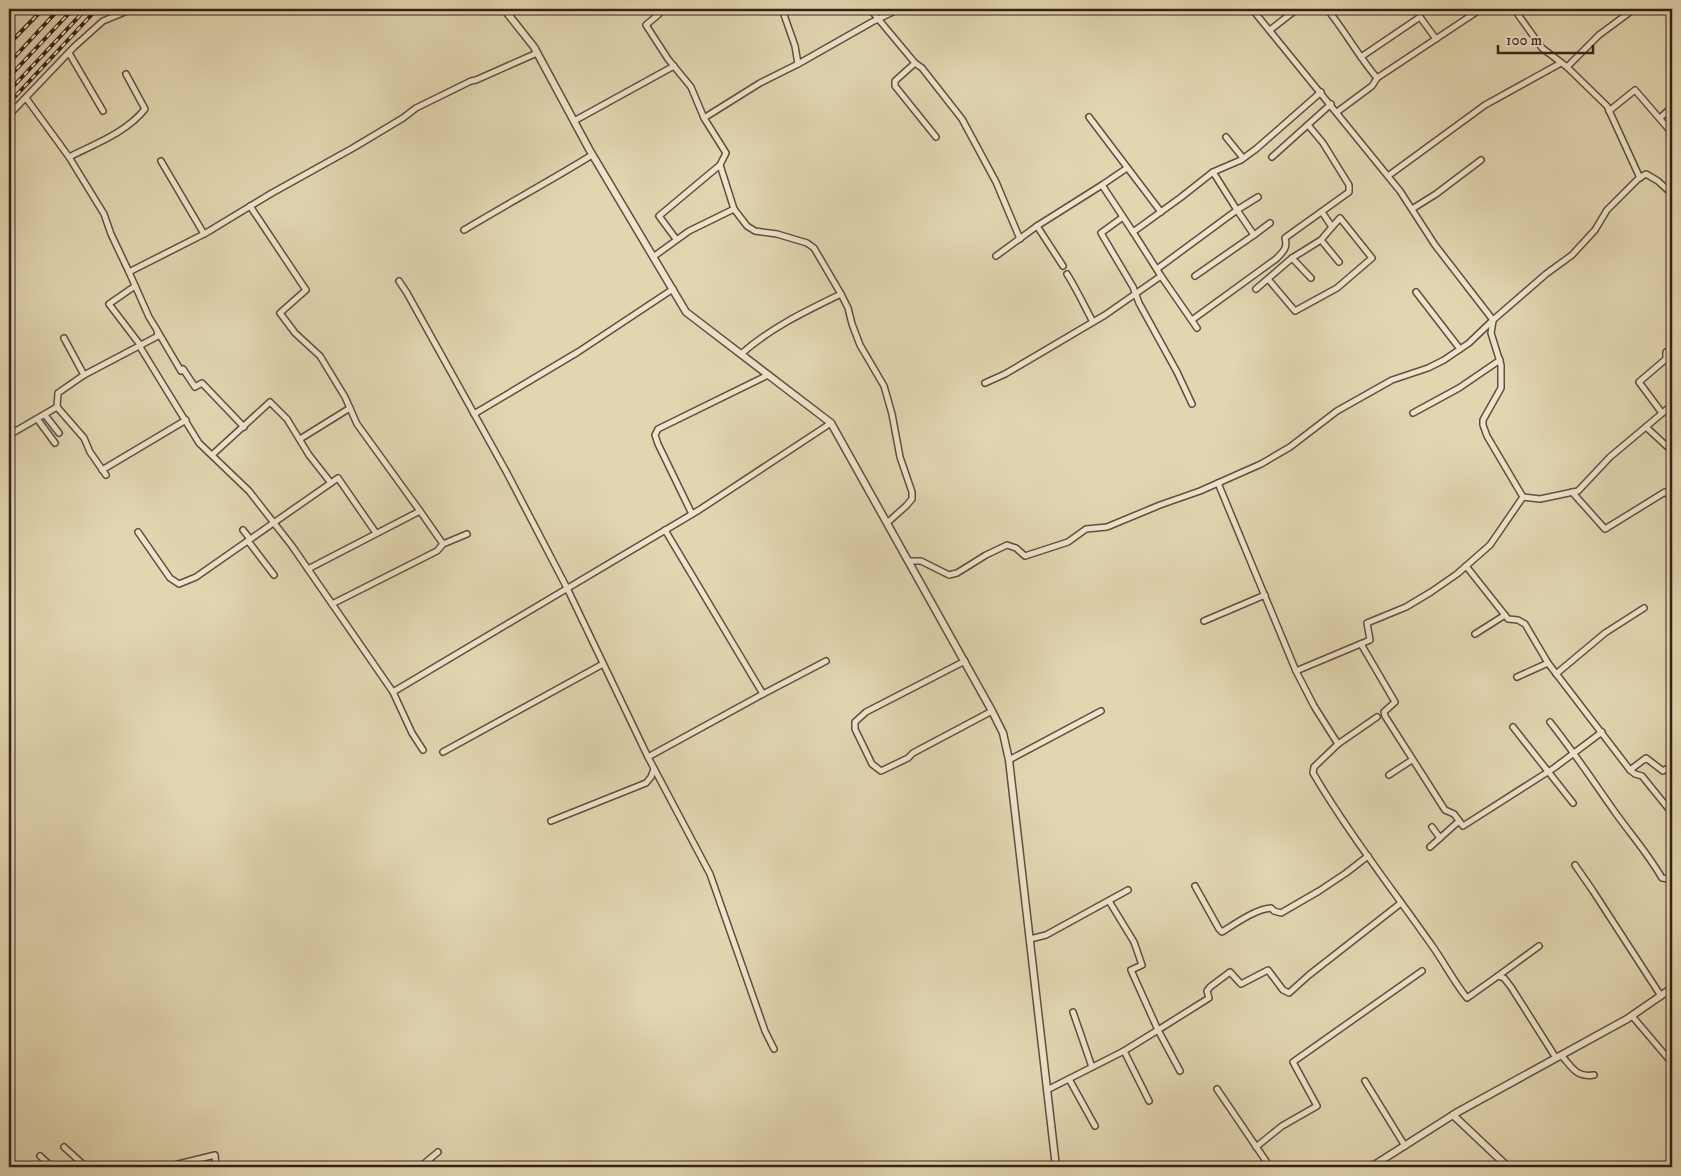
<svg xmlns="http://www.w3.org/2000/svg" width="1681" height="1176" viewBox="0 0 1681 1176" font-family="'IM FELL DW Pica',serif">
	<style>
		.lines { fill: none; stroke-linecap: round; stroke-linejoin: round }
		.minor-casing { stroke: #624e3e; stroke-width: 8 }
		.tertiary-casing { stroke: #624e3e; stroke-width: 9 }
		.minor { stroke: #ece4cc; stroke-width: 5 }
		.tertiary { stroke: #ece4cc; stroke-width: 6 }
		.rail-casing { stroke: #372118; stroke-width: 4 }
		.rail { stroke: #ece4cc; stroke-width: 2; stroke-dasharray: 5.5; stroke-linecap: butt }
	</style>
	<rect width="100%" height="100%" fill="#e2d6b1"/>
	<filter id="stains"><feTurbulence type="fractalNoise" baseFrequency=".004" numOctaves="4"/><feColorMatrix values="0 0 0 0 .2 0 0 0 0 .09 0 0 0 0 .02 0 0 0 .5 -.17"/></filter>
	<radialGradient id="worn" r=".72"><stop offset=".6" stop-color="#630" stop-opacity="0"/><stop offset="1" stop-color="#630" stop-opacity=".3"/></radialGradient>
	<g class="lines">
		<defs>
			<g id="minor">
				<path d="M 870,9 L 915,63 L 922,68 L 962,119 L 996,182 L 1020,239"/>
				<path d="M 1252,9 L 1400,191 L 1435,245 L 1493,320 L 1546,274 L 1572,255 L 1595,230 L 1607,210 L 1639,178 L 1646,174 L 1658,181 L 1672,194"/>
				<path d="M 1327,9 C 1345,31 1359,57 1377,78"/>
				<path d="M 1514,9 L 1542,48 L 1567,67 L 1607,106 L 1640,178"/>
				<path d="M 1270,30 L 1297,9"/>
				<path d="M 69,53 L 103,111"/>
				<path d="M 1361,57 L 1420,17 L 1436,39"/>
				<path d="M 915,63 L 895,81 L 895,86 L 936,137"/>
				<path d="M 798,64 L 872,22 L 897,10"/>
				<path d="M 1567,67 L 1599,35 L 1634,9"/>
				<path d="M 26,98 L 69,157 L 104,214 L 111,234 L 129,272"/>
				<path d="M 1609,111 L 1635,90 L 1672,133"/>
				<path d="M 1337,112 L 1372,86 L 1377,78 L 1481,9"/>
				<path d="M 9,115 L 74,47 L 103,21 L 132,9"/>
				<path d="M 1089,117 L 1161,212"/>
				<path d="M 704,118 L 760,83 L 798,64 L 795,46 L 782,9"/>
				<path d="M 1660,118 L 1672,107"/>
				<path d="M 574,121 L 674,66"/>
				<path d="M 1226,137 L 1243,158"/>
				<path d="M 69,157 C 95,144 127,132 145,109 L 126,74"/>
				<path d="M 1272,157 L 1331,104"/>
				<path d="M 161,161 L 204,234"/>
				<path d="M 1388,176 L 1485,105 L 1561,63"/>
				<path d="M 1102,185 L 1127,168"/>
				<path d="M 250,206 L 306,290 L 280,313 L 295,333 L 320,356 L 345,397 L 357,424 L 420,511 L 308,569"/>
				<path d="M 734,209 L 747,226 L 755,231 L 777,234 L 807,243 L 814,248 L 841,294 L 848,308 L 852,324 L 860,345 L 884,386 L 892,414 L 900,457 L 912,492 L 912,499 L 906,506 L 887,523"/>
				<path d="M 1412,209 L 1436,194 L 1481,160"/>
				<path d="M 1123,217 L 1101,233 L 1133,287 L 1139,303 L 1177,372 L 1192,404"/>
				<path d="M 1037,226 L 1063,266"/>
				<path d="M 464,230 C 507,204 550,181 592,155"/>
				<path d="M 1254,235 L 1270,223"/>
				<path d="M 676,239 L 659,216 L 720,165"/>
				<path d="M 1321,240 L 1339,262"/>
				<path d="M 996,256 L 1037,226 L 1102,185 L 1133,232"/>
				<path d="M 653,257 L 689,231 L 734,209 L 720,165 L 726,153 L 704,118 L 691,87 L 668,59 L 646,25 L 659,14 L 657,9"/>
				<path d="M 1292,258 L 1311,278"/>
				<path d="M 1157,269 L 1237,210 L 1213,172"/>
				<path d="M 1067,274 C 1077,290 1084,305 1093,322"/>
				<path d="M 1195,276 L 1254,235 L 1237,210 L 1258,197"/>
				<path d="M 1268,279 L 1295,311 L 1337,288 L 1372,258 L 1340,218 L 1332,227"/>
				<path d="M 399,281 L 407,293 L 507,473 L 567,588 L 648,757 L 763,694 L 665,530"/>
				<path d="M 135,286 L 109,304 L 141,346"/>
				<path d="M 1256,289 L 1292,258 L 1321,240 L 1332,227 L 1322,212"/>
				<path d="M 1416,292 L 1460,349"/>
				<path d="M 1192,320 L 1276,259 C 1283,252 1288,248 1285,238 L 1289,235 L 1349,192 L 1349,185 L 1323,143 L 1308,125"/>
				<path d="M 1493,321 L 1491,333 L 1501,365 L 1501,388 L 1483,420 L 1483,425 L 1487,436 L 1523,497"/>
				<path d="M 1197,328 L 1161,276 L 1133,232 L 1180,198 L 1213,172 L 1241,160 L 1256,149 L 1321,92"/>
				<path d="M 158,332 L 181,371 L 183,369 L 195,387 L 202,383 L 244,427"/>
				<path d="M 64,338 L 84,375"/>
				<path d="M 140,347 L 199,443 L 249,491 L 292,546 L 393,692 L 699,510 L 831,423"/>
				<path d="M 741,354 C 772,327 804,312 841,294"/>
				<path d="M 985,383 L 1005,374 L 1105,315 L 1161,276"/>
				<path d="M 57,407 L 84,438 L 90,452 L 106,475"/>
				<path d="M 1413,413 L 1459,388 L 1500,360"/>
				<path d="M 1662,413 L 1639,382 L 1666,359 L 1666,352 L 1672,348"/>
				<path d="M 474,414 L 578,352 L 673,289"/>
				<path d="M 45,415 L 59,433"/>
				<path d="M 38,420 L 55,443"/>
				<path d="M 1646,427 L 1672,451"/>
				<path d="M 9,435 L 57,407 L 58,393 L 84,375 L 158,336 L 157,330 L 149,317 L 129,272 L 206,233 L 272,193 L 353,148 L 403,118 L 416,108 L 471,81 L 476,80 L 537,53"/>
				<path d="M 300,439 L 350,408"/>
				<path d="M 212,455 L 270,402 L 287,419 L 309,455 L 331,483"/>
				<path d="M 102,470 L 186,420"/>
				<path d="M 1218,483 L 1296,671 L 1314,706 L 1338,744 L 1314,767 L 1313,773 C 1349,834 1393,890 1433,947 C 1445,964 1454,982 1467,998 L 1498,976 L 1504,978 L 1511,987 L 1556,1058"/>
				<path d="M 1572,492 L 1605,529 L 1665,492 L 1672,498"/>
				<path d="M 1523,497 L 1540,499 L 1578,491 L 1610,457 L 1672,405"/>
				<path d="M 420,511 L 443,544"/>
				<path d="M 692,514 L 658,444 L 655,435 L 658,429 L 768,375"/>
				<path d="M 243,530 L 250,539"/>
				<path d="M 138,532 L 170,578 L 179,584 L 196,577 L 338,478 L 376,533"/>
				<path d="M 248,541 L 274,575"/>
				<path d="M 908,561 L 921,561 L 949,575 L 957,573 L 986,555 L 1007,545 L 1016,548 L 1025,556 L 1068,542 L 1086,529 L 1107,527 L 1160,505 L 1200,491 L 1261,464 L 1290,447 L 1337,411 L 1392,380 L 1428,368 L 1444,360 L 1469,343 L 1493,320"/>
				<path d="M 1466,566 L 1508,619 L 1518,620 L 1525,624 L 1548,663 L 1630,770 L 1635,774 L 1642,776 L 1672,813"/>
				<path d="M 332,604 L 437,551 L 443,544 L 467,534"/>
				<path d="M 1204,621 L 1265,595"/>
				<path d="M 1475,634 L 1505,615"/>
				<path d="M 1361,644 L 1395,702 L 1384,712 L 1385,716 L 1445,810 L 1454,814 L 1463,826 L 1554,768 L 1602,732"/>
				<path d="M 965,661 L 866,712 L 855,722 L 855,729 L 872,764 L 881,771 L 908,758 L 913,753 L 992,711"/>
				<path d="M 1296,671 L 1370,640 L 1367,623 L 1406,607 L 1431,592 L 1457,574 L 1490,545 L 1523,497"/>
				<path d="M 1556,674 L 1605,633 L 1644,608"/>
				<path d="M 1517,677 L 1548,663"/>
				<path d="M 393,692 L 412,733 L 423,750"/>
				<path d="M 763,694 L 826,661"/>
				<path d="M 1550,722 C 1574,752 1595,784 1617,815 C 1633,837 1648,854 1662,878 L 1669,879"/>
				<path d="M 1513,727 L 1573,803"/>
				<path d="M 1338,744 L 1377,717"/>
				<path d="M 443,752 L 603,664"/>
				<path d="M 648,757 L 710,874 L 765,1031 L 774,1049"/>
				<path d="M 1009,760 L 1101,711"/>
				<path d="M 1630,770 L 1646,758 L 1663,771 L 1672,765"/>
				<path d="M 1389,775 L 1412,760"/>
				<path d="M 551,821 L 646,783 L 651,777 L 654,769"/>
				<path d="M 1432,827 L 1440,838"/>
				<path d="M 1430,847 L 1459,821"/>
				<path d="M 1575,865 L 1593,891 L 1661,996"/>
				<path d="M 1195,886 L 1219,929 L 1222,932 C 1236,923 1256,909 1271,908 L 1274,911 L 1281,913 L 1319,891 L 1346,873 L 1368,856"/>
				<path d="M 1030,939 L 1046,935 L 1128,890"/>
				<path d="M 1498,976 L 1539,946"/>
				<path d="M 1073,1012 L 1092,1067"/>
				<path d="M 1632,1016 L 1672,1063"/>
				<path d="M 1124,1051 L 1149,1101"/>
				<path d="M 1561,1055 C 1572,1067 1576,1078 1594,1075"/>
				<path d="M 1180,1071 L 1158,1030 L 1209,998 L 1207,991 L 1210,987 L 1230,972 L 1241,984 L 1268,970 L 1283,990 L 1289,993 L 1309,975 L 1401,903"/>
				<path d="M 1069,1079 L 1095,1126"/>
				<path d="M 1365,1081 L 1405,1146"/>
				<path d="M 1217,1089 L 1270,1167"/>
				<path d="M 1047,1090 L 1124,1051 L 1158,1030 L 1131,970 L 1142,965 L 1134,942 L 1109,901"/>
				<path d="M 64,1147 L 86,1167"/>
				<path d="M 1256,1147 L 1282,1126 L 1317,1106 L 1293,1062 L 1422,971"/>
				<path d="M 40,1156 L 52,1167"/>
				<path d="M 166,1167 L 215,1155 L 216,1167"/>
				<path d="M 420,1167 L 438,1152"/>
			</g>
			<g id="tertiary">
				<path d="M 504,9 L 534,47 L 589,149 L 686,312 L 831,423 L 992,711 L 1003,733 L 1009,760 L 1056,1167"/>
				<path d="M 1453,1115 L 1508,1167"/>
				<path d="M 1371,1167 L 1456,1113 L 1627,1019 L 1672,988"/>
			</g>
		</defs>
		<!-- minor casing -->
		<use href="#minor" class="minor-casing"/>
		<!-- tertiary casing -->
		<use href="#tertiary" class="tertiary-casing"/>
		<!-- minor -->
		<use href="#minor" class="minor"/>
		<!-- tertiary -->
		<use href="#tertiary" class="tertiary"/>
		<defs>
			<g id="rail">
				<path d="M 9,44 L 43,9"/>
				<path d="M 9,63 L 59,9"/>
				<path d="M 9,77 L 73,9"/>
				<path d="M 9,91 L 86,9"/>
				<path d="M 9,103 L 97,9"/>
			</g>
		</defs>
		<!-- rail casing -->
		<use href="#rail" class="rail-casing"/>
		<!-- rail -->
		<use href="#rail" class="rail"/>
	</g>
	<!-- margin -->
	<rect width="1681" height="1176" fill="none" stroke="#e2d6b1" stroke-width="30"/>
	<rect x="10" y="10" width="1661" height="1156" fill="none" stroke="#372118" stroke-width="2.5"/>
	<rect x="15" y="15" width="1651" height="1146" fill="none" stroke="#372118"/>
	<!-- scale -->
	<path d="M1498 45v8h95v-8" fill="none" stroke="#372118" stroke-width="2.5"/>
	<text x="1506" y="45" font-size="15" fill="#372118" stroke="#ece4cc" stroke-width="4" paint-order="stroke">100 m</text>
	<rect width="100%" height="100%" filter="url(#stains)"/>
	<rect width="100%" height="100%" fill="url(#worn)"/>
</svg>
